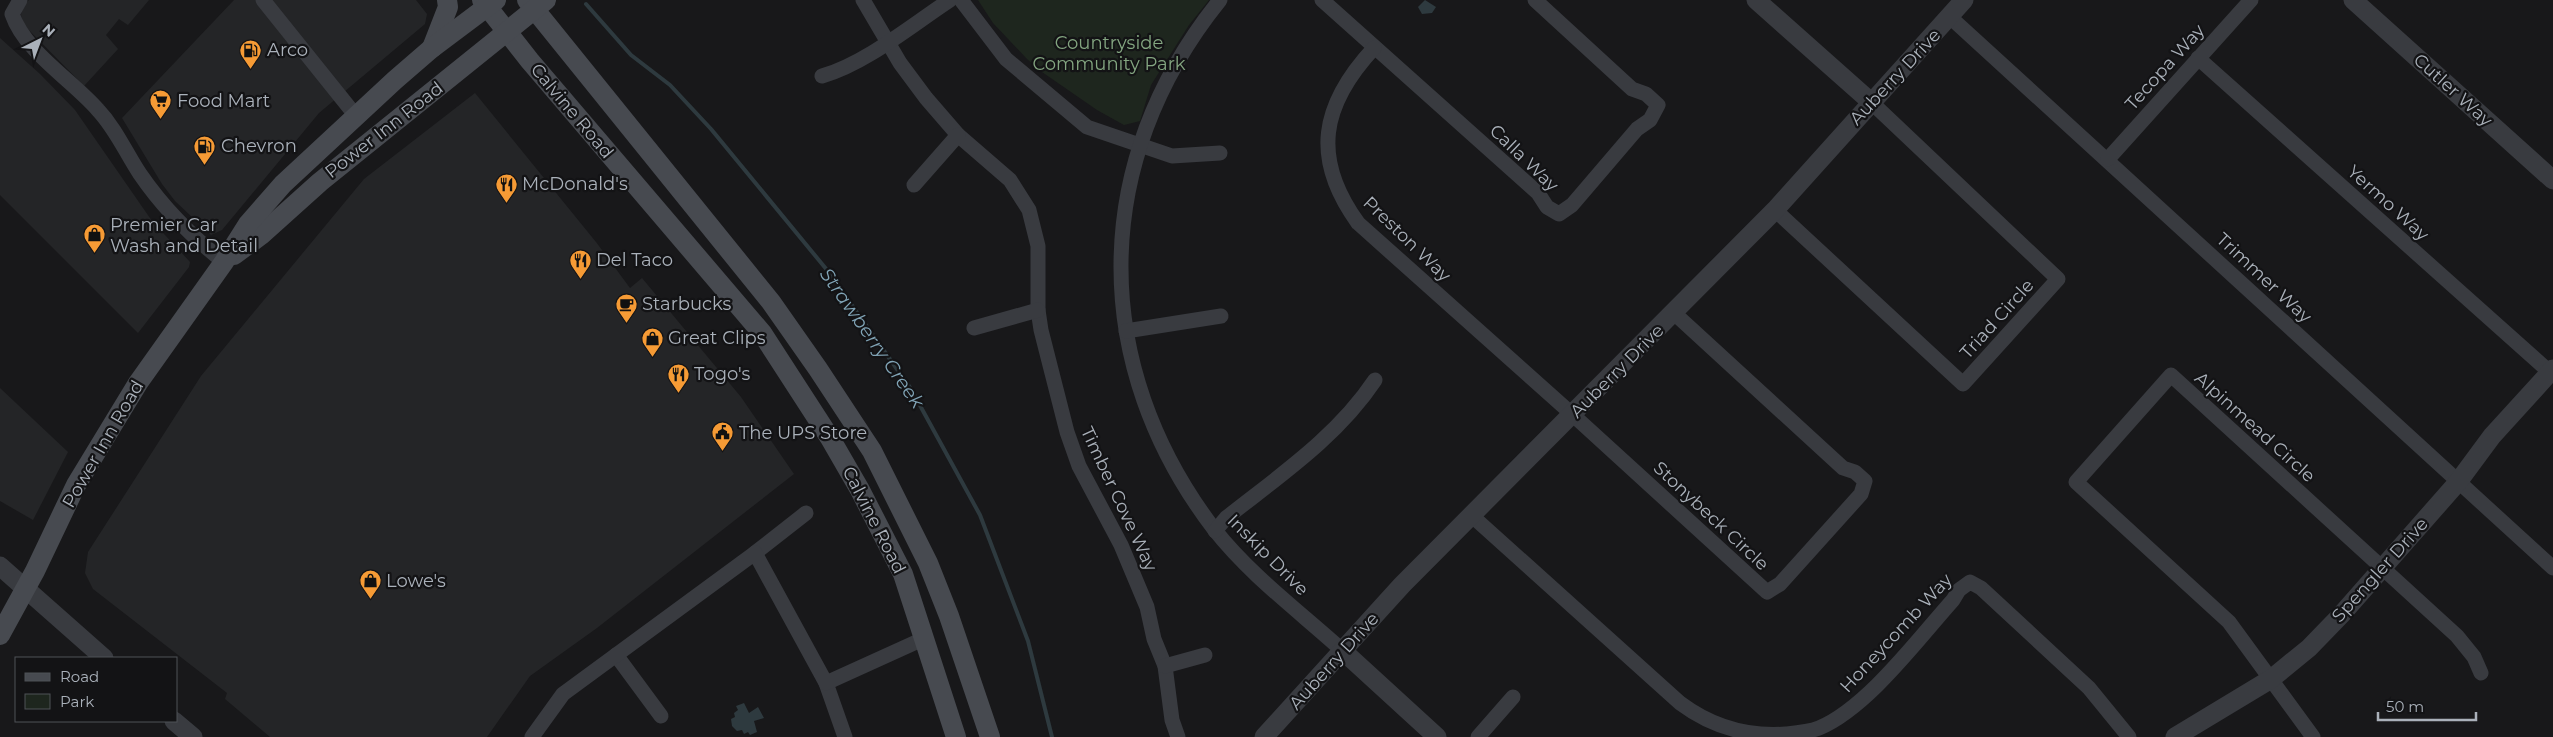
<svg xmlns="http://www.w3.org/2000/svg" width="2553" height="737" viewBox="0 0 2553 737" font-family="Montserrat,sans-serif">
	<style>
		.built { fill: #242527 }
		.green { fill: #1e261e }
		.water { fill: #2e3a3f }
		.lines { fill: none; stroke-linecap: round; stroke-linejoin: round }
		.stream { stroke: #2e3a3f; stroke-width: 4 }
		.minor { stroke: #393b40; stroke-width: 15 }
		.tertiary { stroke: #393b40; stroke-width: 19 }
		.secondary { stroke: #474a50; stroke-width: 20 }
		.labels { text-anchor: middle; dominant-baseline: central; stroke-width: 4.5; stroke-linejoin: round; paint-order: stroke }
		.park-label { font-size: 18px; fill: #84a681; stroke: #131315 }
		.poi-label { font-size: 18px; fill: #aab1ba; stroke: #131315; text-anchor: start }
		.street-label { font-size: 18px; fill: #aab1ba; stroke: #131315 }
		.water-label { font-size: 19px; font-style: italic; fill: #81a4b6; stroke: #131315 }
	</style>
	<rect width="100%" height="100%" fill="#18181a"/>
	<!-- built -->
	<g class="built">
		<path d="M 29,0 L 149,0 L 128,25 L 119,19 L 106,35 L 118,49 L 84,86 L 22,23 L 21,14 L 23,6 Z"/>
		<path d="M 234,0 L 416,0 L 427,14 L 425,24 L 319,113 L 222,230 L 211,235 L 175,201 L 162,184 L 122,118 Z"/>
		<path d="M 0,38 L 40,74 L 75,110 L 152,221 L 190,262 L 189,267 L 138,333 L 0,195 Z"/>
		<path d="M 475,93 L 596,242 L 630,288 L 642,278 L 741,397 L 794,474 L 597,628 L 530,676 L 487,737 L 270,737 L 225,699 L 227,693 L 93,589 L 85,573 L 88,552 L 201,376 L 364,179 Z"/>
		<path d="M 0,388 L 68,452 L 33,520 L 0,501 Z"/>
	</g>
	<!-- green -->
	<path class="green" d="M 978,0 L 1209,0 L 1189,25 L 1151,85 L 1140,121 L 1124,125 L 1097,110 L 1042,72 L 1027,59 L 993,23 Z"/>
	<!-- water -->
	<g class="water">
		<path d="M 1425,0 L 1436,7 L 1432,13 L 1422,14 L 1418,7 Z"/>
		<path d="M 744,703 L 749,713 L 758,707 L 764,718 L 754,721 L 757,732 L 750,735 L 748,732 L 744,734 L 742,730 L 737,731 L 732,726 L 731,719 L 735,717 L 734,713 L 738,710 L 736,706 Z"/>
	</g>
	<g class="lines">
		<!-- stream -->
		<path class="stream" d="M 586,4 L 631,55 L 670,85 L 711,129 L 827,270 L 911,389 L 980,515 L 1028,641 L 1052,737"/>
		<!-- minor -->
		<g class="minor">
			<path d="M 20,0 L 12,14 C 25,52 72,80 98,110 C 116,129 126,153 140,174 C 164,209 191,236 224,262"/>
			<path d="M 263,0 L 356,116"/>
			<path d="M 863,0 L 900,63 L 926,98 L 958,135 L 1010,180 L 1029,210 L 1038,246 L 1038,310 L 1041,330 L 1067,432 L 1079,466 L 1121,545 L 1147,607 L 1154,639 L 1165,666 L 1172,720 L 1178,737"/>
			<path d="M 961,0 L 1006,59 L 1087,127 L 1172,156 L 1220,153"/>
			<path d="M 1220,0 C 1089,162 1089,365 1214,529 C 1250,575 1300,612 1343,651"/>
			<path d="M 1322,0 L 1538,193 L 1547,207 L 1559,214 L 1572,205 L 1637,129 L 1650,120 L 1658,105 L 1646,94 L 1632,89 L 1535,0"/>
			<path d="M 1950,17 L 2553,568"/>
			<path d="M 1374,48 C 1321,105 1311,158 1358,223 L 1573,415 L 1767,592 L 1780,584 L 1861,494 L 1865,481 L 1855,472 L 1843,468 L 1674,313"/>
			<path d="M 2198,58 L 2553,375"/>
			<path d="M 822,76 C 865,64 912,25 950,0"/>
			<path d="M 2108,159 L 2251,0"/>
			<path d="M 914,185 L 958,135"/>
			<path d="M 1775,210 L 1963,384 L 2058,279 L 1871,102"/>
			<path d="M 974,328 L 1038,310"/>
			<path d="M 1126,331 L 1221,316"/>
			<path d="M 1471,515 L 1680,703 C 1712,727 1746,737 1786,734 C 1797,733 1809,732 1819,728 C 1867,708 1918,639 1953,600 L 1959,590 L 1970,582 L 1981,588 L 2089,688 L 2129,737"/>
			<path d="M 1215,531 L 1226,518 C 1279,476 1337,437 1375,380"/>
			<path d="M 755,553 L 806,513"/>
			<path d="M 616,655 L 661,716"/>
			<path d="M 1165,666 L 1205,655"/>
			<path d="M 826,683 L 845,737"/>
			<path d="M 532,737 L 563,694 L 755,553 L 826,683 L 923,639"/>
			<path d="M 1478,737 L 1513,697"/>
			<path d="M 2313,737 L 2229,622 L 2076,482 L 2171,375 L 2457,636 L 2474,657 L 2481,673"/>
		</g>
		<!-- tertiary -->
		<g class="tertiary">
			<path d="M 1756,0 L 1871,102"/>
			<path d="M 2353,0 L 2553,180"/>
			<path d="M 0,566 L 104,658"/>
			<path d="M 1343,651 L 1437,737"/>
			<path d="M 174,721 L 193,737"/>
			<path d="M 1264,737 L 1402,585 L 1775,210 L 1964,0"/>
			<path d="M 2175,737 L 2271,679 L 2309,648 L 2341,615 L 2458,482 L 2492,436 L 2553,369"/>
		</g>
		<!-- secondary -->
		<g class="secondary">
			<path d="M 482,0 L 530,61 L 762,333 L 830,438 L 860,490 L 903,574 L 956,737"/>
			<path d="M 527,0 L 771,302 L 818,369 L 872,451 L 928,563 L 949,616 L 990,737"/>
			<path d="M 432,48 L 448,7 L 447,0"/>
			<path d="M 234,255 L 261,235 L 320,182 L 546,0"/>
			<path d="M 0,635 L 35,571 L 76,485 L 138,383 L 224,262 L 248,224 L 283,184 L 395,80 L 432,48 L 496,0"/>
		</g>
	</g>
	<!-- icons -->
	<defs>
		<symbol id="fuel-pin" viewBox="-11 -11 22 30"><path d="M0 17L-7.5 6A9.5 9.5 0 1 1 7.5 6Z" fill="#f69b35" stroke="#131315"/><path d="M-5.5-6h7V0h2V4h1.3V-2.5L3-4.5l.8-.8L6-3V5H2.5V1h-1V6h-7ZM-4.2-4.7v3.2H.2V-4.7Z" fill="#111"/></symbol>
		<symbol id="supermarket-pin" viewBox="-11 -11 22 30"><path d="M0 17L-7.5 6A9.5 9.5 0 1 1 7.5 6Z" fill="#f69b35" stroke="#131315"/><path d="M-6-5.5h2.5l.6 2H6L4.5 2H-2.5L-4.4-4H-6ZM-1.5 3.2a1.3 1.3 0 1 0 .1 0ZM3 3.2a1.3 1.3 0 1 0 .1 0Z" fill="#111"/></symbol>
		<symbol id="restaurant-pin" viewBox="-11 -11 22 30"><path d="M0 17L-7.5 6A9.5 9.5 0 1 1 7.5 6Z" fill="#f69b35" stroke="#131315"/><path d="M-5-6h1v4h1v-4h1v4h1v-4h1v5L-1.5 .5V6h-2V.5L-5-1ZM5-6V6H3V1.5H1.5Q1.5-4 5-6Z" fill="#111"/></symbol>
		<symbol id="shop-pin" viewBox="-11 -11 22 30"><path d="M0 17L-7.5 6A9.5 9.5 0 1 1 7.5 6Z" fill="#f69b35" stroke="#131315"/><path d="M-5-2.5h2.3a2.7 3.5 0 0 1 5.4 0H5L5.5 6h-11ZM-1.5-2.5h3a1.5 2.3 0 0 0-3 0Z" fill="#111"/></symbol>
		<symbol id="cafe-pin" viewBox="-11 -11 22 30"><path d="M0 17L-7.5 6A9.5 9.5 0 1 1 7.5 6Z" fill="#f69b35" stroke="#131315"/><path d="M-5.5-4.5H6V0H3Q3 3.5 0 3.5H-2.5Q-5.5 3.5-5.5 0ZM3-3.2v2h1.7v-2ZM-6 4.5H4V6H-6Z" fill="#111"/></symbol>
		<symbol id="civic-pin" viewBox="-11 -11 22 30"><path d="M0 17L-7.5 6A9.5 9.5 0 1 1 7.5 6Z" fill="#f69b35" stroke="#131315"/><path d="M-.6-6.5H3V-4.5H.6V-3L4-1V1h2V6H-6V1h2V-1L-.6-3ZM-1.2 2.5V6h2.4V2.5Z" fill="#111"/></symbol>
	</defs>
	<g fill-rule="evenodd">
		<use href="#fuel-pin" x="238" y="38" width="25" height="34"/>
		<use href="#supermarket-pin" x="148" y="88" width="25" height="34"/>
		<use href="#fuel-pin" x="192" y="134" width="25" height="34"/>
		<use href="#restaurant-pin" x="494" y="172" width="25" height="34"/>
		<use href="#shop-pin" x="82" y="222" width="25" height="34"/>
		<use href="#restaurant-pin" x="568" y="248" width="25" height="34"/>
		<use href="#cafe-pin" x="614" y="292" width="25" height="34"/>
		<use href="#shop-pin" x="640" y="326" width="25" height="34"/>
		<use href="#restaurant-pin" x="666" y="362" width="25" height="34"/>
		<use href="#civic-pin" x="710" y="420" width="25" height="34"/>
		<use href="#shop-pin" x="358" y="568" width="25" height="34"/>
	</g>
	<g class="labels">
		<!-- park labels -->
		<g class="park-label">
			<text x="1109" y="43">Countryside<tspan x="1109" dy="21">Community Park</tspan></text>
		</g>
		<!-- poi labels -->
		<g class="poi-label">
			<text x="267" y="50">Arco</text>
			<text x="177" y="101">Food Mart</text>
			<text x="221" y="146">Chevron</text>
			<text x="522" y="184">McDonald's</text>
			<text x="110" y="225">Premier Car<tspan x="110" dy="21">Wash and Detail</tspan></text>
			<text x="596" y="260">Del Taco</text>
			<text x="642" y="304">Starbucks</text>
			<text x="668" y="338">Great Clips</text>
			<text x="694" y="374">Togo's</text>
			<text x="739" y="433">The UPS Store</text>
			<text x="386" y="581">Lowe's</text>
		</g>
		<!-- street labels -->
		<g class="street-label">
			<text transform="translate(2165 67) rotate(-48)">Tecopa Way</text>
			<text transform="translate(1895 77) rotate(-47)">Auberry Drive</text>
			<text transform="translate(2453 90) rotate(42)">Cutler Way</text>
			<text transform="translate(572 111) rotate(50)">Calvine Road</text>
			<text transform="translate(384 130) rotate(-38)">Power Inn Road</text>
			<text transform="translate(1524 158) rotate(44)">Calla Way</text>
			<text transform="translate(2388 203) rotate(42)">Yermo Way</text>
			<text transform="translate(1407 239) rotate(44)">Preston Way</text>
			<text transform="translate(2264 278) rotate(43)">Trimmer Way</text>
			<text transform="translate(1997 319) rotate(-48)">Triad Circle</text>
			<text transform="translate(1617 371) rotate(-45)">Auberry Drive</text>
			<text transform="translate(2255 427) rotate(42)">Alpinmead Circle</text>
			<text transform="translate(103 444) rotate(-60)">Power Inn Road</text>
			<text transform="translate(1119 499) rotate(65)">Timber Cove Way</text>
			<text transform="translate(1711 516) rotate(43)">Stonybeck Circle</text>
			<text transform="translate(874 520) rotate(63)">Calvine Road</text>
			<text transform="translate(1268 555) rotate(45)">Inskip Drive</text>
			<text transform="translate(2380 570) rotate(-48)">Spengler Drive</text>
			<text transform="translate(1896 633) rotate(-47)">Honeycomb Way</text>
			<text transform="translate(1334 661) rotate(-48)">Auberry Drive</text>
		</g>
		<!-- water labels -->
		<g class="water-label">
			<text transform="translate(872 338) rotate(55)">Strawberry Creek</text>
		</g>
	</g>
	<!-- legend -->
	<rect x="15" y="657" width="162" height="65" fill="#131315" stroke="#4f5257"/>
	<rect x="25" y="673" width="25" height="8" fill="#474a50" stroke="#4f5257"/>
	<text x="60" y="682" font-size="15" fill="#aab1ba">Road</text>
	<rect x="25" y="694" width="25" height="15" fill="#1e261e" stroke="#4f5257"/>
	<text x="60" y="707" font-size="15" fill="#aab1ba">Park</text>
	<!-- north arrow -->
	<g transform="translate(40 40) rotate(42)" stroke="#131315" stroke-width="4" paint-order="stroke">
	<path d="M0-4L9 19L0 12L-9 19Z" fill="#aab1ba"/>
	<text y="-8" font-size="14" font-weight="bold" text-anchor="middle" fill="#aab1ba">N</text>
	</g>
	<!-- scale -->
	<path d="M2378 712v8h98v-8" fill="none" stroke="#aab1ba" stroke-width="2.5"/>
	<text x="2386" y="712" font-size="15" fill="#aab1ba" stroke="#131315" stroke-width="4" paint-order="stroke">50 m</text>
</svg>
